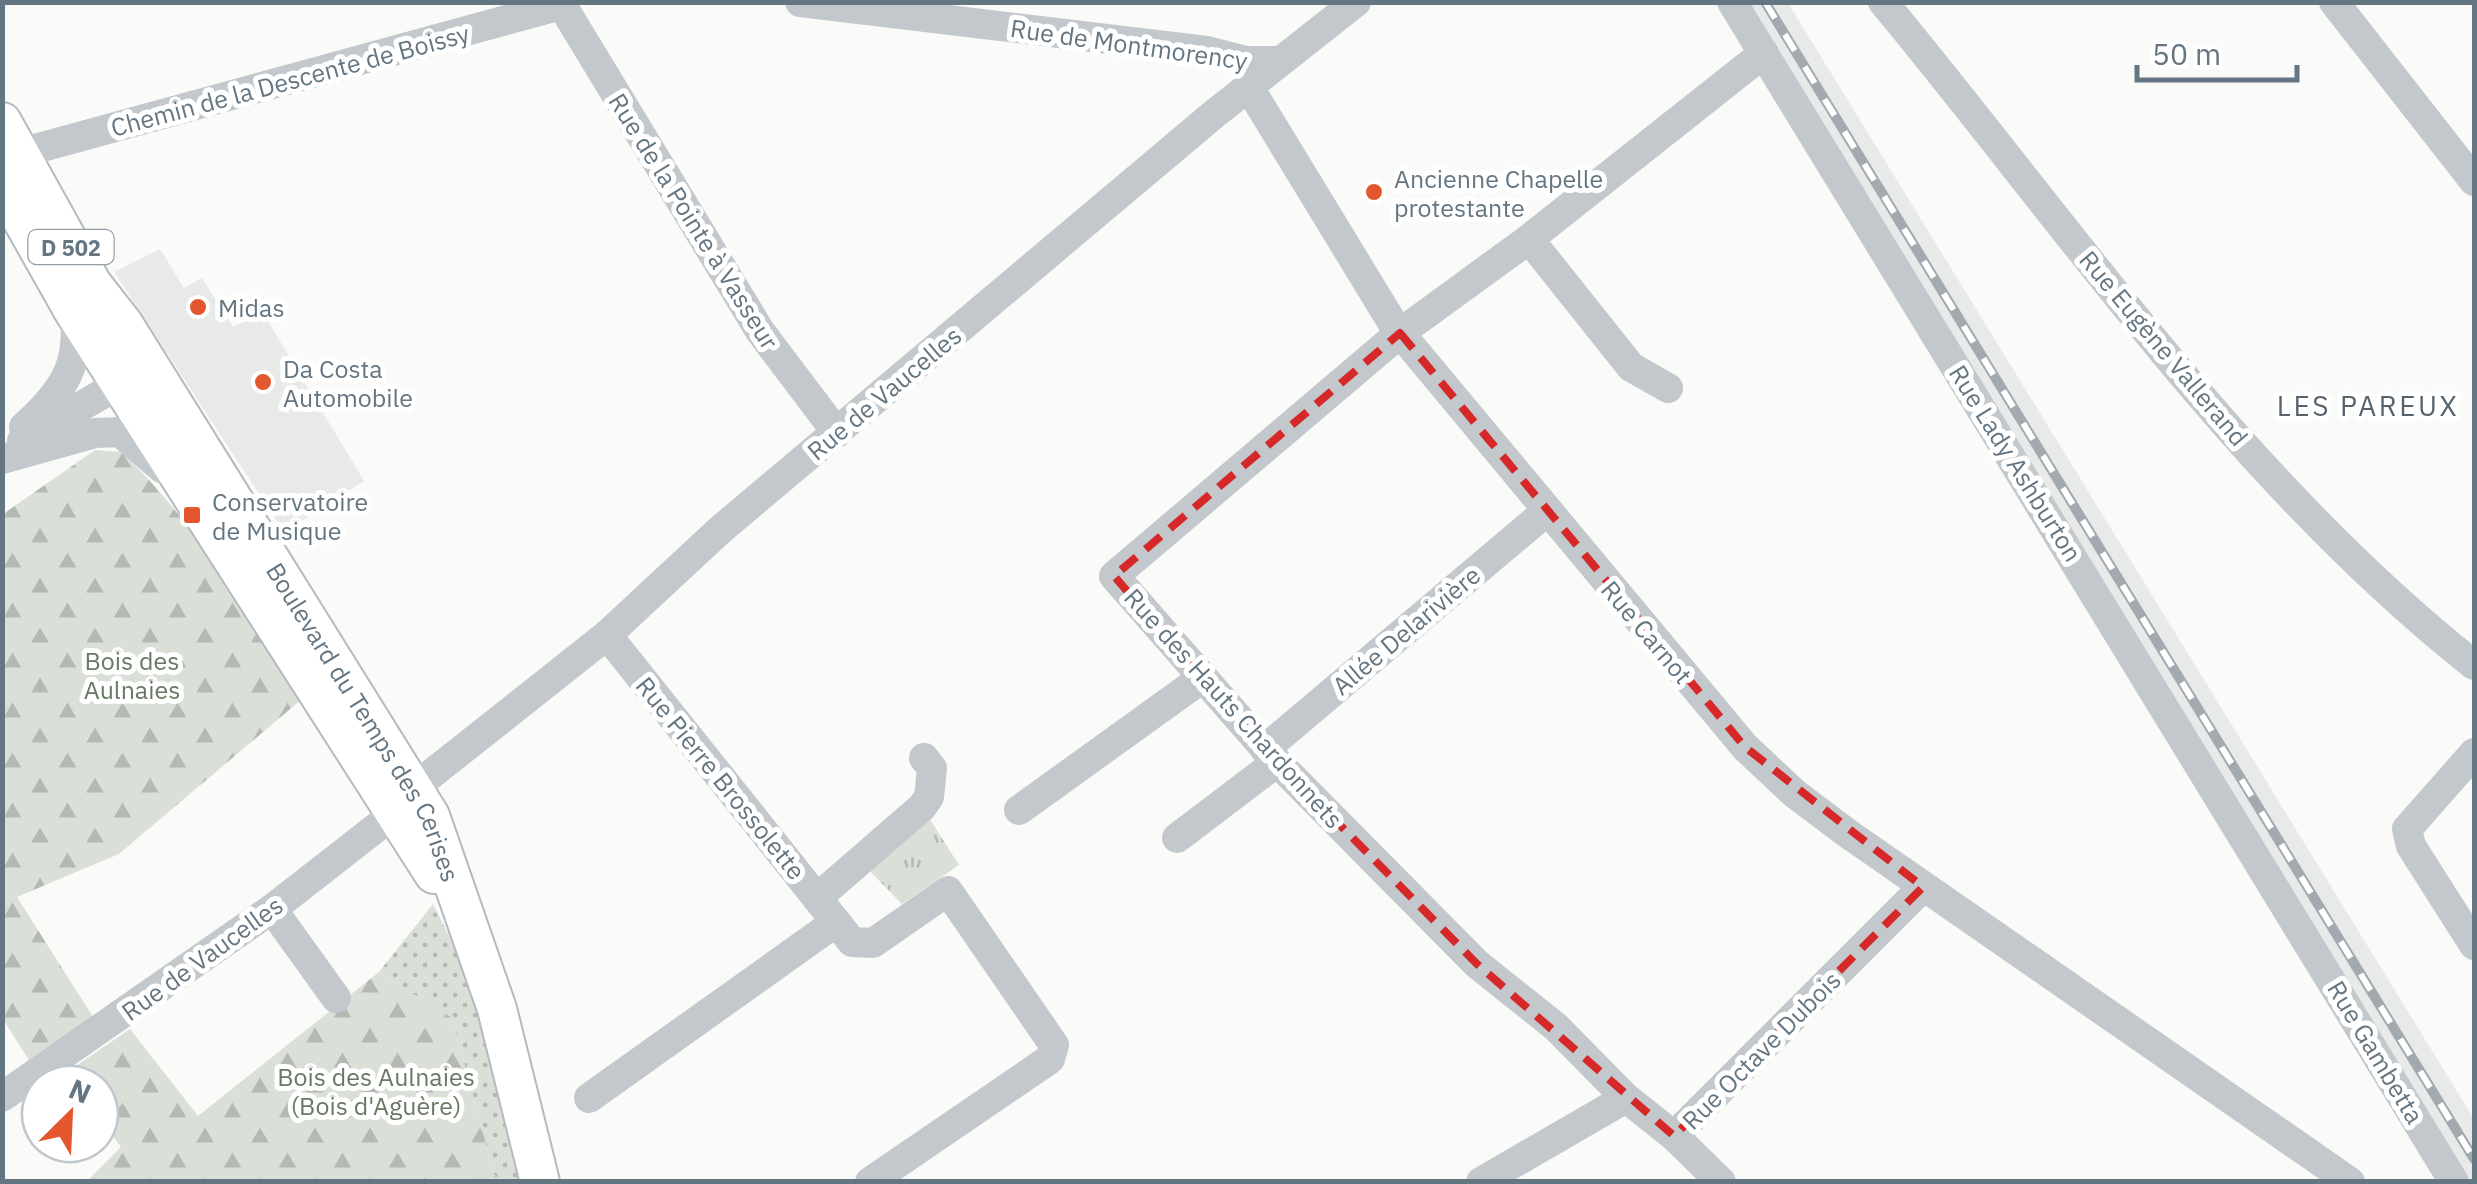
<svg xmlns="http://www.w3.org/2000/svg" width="2477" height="1184" viewBox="0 0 2477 1184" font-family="'IBM Plex Sans',sans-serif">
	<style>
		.built { fill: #e8e9e9 }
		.grass { fill: url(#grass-dots) }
		.forest { fill: url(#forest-firs) }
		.park { fill: url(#park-tufts) }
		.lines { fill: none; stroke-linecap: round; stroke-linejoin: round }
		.major-casing { stroke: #b5babe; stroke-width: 42 }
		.minor { stroke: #c3c8cc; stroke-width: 30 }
		.major { stroke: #fff; stroke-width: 38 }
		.rail-casing { stroke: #a2aab0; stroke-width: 10 }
		.rail { stroke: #fff; stroke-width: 6; stroke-dasharray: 19; stroke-linecap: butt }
		.marked { fill: none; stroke: #d62828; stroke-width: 8; stroke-dasharray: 20 12; stroke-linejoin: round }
		.poi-dot { fill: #e4572e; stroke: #fff; stroke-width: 4 }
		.labels { text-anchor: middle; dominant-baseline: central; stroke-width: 10; stroke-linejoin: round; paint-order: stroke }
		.shield { fill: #fff; stroke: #939fa8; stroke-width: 2.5 }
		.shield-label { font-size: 22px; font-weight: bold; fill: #657683 }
		.street-label { font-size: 25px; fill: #657683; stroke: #fff }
		.poi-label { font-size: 25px; fill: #657683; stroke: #fff; text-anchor: start }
		.park-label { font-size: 25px; fill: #687a64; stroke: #fff }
		.neighbourhood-label { font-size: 28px; letter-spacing: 2.5px; fill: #57646e; stroke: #fff }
	</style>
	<defs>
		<pattern id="grass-dots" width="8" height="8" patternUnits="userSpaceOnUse" patternTransform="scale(2.5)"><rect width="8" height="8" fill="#dadfd7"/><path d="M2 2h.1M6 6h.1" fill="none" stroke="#b4b9b4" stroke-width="1.8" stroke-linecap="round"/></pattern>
		<pattern id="forest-firs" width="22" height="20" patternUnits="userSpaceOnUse" patternTransform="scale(2.5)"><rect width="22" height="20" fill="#dadfd7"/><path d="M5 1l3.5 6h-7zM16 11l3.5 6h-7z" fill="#b4b9b4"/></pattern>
		<pattern id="park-tufts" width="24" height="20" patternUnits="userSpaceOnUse" patternTransform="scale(2.5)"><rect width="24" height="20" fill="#dadfd7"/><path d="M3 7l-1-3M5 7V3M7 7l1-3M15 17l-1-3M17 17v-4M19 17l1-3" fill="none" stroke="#b4b9b4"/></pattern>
	</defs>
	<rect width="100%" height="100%" fill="#fafaf8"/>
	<!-- built -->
	<g class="built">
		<path d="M 1747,3 L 1788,3 L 2474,1119 L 2474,1181 L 2468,1181 Z"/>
		<path d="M 160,249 L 184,288 L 202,278 L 233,327 L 263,313 L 364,481 L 284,532 L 114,272 Z"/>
	</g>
	<!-- grass -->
	<path class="grass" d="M 433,904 L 492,1022 L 528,1181 L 496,1181 L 452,1019 L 379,972 Z"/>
	<!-- forest -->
	<g class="forest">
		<path d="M 95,450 L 121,452 C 196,521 246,614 302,699 L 119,854 L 17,897 L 95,1020 L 32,1065 L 3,1019 L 3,514 Z"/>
		<path d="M 379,972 L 452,1018 L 496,1181 L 87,1181 L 121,1147 L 100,1118 L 100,1084 L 76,1084 L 67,1072 L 130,1029 L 198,1116 Z"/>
	</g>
	<!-- park -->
	<path class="park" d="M 922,807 L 959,865 L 902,904 L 858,859 Z"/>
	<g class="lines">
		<defs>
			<g id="major">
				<path id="s1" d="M 2,122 L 92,284 L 124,325 L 430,816 L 497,1009 L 540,1182"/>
				<path d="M 2,184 L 73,310 L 434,874"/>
			</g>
		</defs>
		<!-- major casing -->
		<use href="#major" class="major-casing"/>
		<!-- minor -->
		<g class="minor">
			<path d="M 560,2 L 760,331 L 837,433"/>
			<path d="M 800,2 L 1207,51 L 1246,61 L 1279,61"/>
			<path d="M 1732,2 L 2454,1182"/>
			<path d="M 1883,2 C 2072,230 2241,481 2474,665"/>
			<path d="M 2334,2 L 2474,181"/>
			<path d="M 1250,89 L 1395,327 L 1745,747 L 1794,793 L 1847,833 L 2350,1182"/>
			<path d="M 2,158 L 561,5"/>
			<path d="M 1529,239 L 1631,367 L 1668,388"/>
			<path d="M 24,427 C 62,393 82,365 74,313"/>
			<path d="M 22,441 L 138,373"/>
			<path d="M 2,459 L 95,433 L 120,432 L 162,468"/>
			<path d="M 607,635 L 852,942 L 873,943 L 948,891 L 1054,1045 L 1050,1059 L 870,1182"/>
			<path d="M 1265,749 L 1547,511"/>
			<path d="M 2474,753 L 2407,829 L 2411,846 L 2474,945"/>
			<path d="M 1019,810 L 1201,679"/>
			<path d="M 1177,838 L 1277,762"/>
			<path d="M 817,898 L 922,807 L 929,797 L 932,768 L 924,758"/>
			<path d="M 272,909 L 336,998"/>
			<path d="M 2,1097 L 272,909 L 386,820 L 415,787 L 607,635 L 720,530 L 1213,115 L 1356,2"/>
			<path d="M 589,1098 L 836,922"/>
			<path d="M 1626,1098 L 1556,1027 L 1477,964 L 1277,762 L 1114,576 L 1400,333 L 1529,239 L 1764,53"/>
			<path d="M 1674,1136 L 1721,1182"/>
			<path d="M 1481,1182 L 1626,1098 L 1674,1136 L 1923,887"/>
		</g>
		<!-- major -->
		<use href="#major" class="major"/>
		<defs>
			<path id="rail" d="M 1765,2 L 2474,1159"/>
		</defs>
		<!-- rail casing -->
		<use href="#rail" class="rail-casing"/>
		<!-- rail -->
		<use href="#rail" class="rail"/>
	</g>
	<!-- marked area -->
	<path class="marked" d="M 1400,333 L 1745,747 L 1923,887 L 1674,1136 L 1477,964 L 1265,749 L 1114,576 Z"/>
	<!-- markers -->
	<g class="poi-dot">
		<circle cx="1374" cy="192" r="10"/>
		<circle cx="198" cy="307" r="10"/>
		<circle cx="263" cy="382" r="10"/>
		<rect x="182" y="505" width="20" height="20" rx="5"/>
	</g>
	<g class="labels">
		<!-- shield labels -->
		<rect class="shield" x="28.5" y="230" width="85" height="34" rx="8"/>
		<g class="shield-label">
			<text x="71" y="247">D 502</text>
		</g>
		<!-- street labels -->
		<g class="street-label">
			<text transform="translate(1129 44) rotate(8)">Rue de Montmorency</text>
			<text transform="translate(290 80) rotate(-15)">Chemin de la Descente de Boissy</text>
			<text transform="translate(694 221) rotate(58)">Rue de la Pointe à Vasseur</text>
			<text transform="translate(2164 348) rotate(50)">Rue Eugène Vallerand</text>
			<text transform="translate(884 393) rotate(-40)">Rue de Vaucelles</text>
			<text transform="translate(2016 463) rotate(58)">Rue Lady Ashburton</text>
			<text transform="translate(1406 630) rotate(-40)">Allée Delarivière</text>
			<text transform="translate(1647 632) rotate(50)">Rue Carnot</text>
			<text transform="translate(1234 708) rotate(48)">Rue des Hauts Chardonnets</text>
			<text stroke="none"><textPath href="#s1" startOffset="702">Boulevard du Temps des Cerises</textPath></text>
			<text transform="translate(721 778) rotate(51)">Rue Pierre Brossolette</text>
			<text transform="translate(202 958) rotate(-36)">Rue de Vaucelles</text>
			<text transform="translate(1761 1050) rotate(-45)">Rue Octave Dubois</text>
			<text transform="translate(2376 1052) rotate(59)">Rue Gambetta</text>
		</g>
		<!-- poi labels -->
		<g class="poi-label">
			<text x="1394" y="178">Ancienne Chapelle<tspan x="1394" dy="29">protestante</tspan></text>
			<text x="218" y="307">Midas</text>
			<text x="283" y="368">Da Costa<tspan x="283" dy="29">Automobile</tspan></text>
			<text x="212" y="501">Conservatoire<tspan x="212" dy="29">de Musique</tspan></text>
		</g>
		<!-- park labels -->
		<g class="park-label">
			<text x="132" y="660">Bois des<tspan x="132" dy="29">Aulnaies</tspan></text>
			<text x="376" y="1076">Bois des Aulnaies<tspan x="376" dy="29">(Bois d'Aguère)</tspan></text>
		</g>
		<!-- neighbourhood labels -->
		<g class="neighbourhood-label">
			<text x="2368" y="405">LES PAREUX</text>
		</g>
	</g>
	<!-- border -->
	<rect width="2477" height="1184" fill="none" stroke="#657683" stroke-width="10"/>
	<!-- north arrow -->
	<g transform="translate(70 1114) rotate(24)"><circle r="48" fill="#ffffff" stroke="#c1c8cd" stroke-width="2.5"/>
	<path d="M0-8L18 38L0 25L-18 38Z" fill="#e4572e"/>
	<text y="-15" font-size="28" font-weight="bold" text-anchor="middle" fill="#657683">N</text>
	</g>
	<!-- scale -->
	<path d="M2137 65v15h160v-15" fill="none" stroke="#657683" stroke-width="5"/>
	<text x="2152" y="65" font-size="30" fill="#657683" stroke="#ffffff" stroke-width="8" paint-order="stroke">50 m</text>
</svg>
